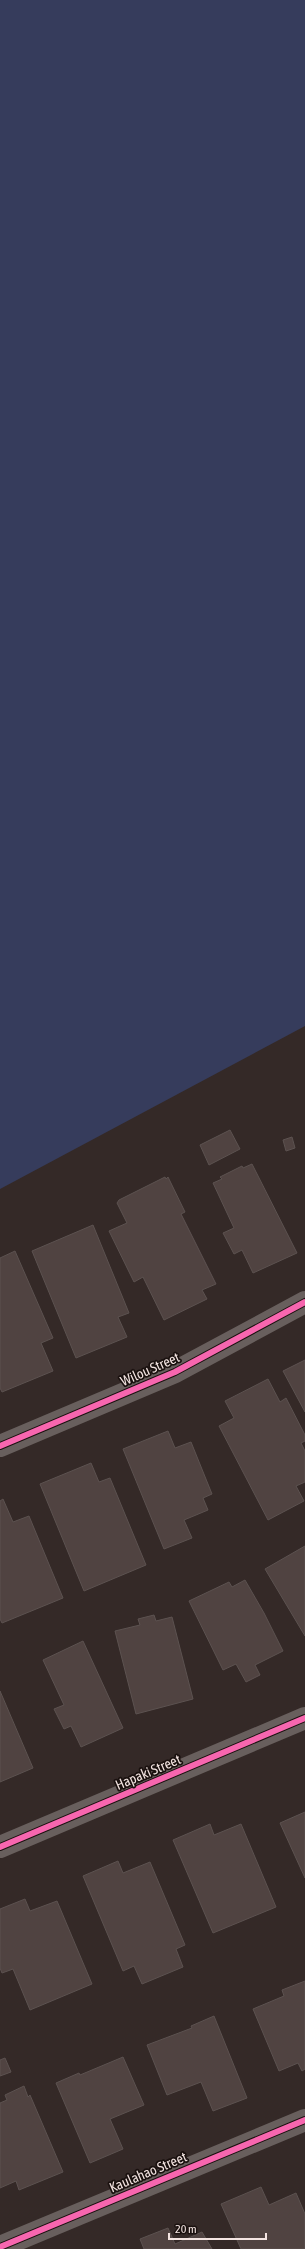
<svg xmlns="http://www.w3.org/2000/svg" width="305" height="2249" viewBox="0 0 305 2249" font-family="'Asap Condensed',sans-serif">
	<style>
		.green { fill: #363c5c }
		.building { fill: #504341; stroke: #5c5250 }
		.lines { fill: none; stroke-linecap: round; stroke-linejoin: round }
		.street { stroke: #685f5d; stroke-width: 22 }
		.cycleway-casing { stroke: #1a110f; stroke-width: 8 }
		.cycleway { stroke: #f766af; stroke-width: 6 }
		.labels { text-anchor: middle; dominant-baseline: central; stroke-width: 3.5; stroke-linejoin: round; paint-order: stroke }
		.street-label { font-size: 14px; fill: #f3e4e1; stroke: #1a110f }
	</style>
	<rect width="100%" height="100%" fill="#342927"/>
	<!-- green -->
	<path class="green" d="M 0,0 L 305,0 L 305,1026 L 0,1189 Z"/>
	<!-- building -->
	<g class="building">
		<path d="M 230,1130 L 240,1149 L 209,1165 L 200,1145 Z"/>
		<path d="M 292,1137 L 295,1148 L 286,1151 L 283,1140 Z"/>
		<path d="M 252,1164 L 297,1253 L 253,1273 L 242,1250 L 234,1254 L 223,1233 L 234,1228 L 213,1183 L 222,1179 L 220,1177 L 242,1166 L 243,1168 Z"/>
		<path d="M 165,1177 L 166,1179 L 168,1177 L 185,1212 L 181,1214 L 216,1284 L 202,1290 L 207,1299 L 164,1320 L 143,1277 L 134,1282 L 109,1231 L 127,1223 L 117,1203 L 119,1200 Z"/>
		<path d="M 93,1225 L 129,1313 L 118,1317 L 127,1337 L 76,1358 L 32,1251 Z"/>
		<path d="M 15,1251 L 53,1338 L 41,1343 L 53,1371 L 2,1392 L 0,1388 L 0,1258 Z"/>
		<path d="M 305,1360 L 305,1412 L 283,1371 Z"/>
		<path d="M 268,1379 L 280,1402 L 286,1398 L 305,1435 L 305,1441 L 301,1443 L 305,1451 L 305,1482 L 296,1486 L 304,1501 L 268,1520 L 219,1426 L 234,1418 L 225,1401 Z"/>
		<path d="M 168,1431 L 175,1448 L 191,1442 L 212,1494 L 203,1498 L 208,1510 L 184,1520 L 192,1538 L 164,1549 L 123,1449 Z"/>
		<path d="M 91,1463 L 99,1482 L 110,1478 L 146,1565 L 84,1591 L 40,1484 Z"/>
		<path d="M 3,1499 L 13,1522 L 29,1516 L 63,1598 L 2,1623 L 0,1619 L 0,1501 Z"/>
		<path d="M 305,1546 L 305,1636 L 265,1569 Z"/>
		<path d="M 245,1580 L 264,1613 L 283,1651 L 255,1665 L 260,1675 L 246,1682 L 236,1664 L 223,1670 L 189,1601 L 229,1582 L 232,1587 Z"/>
		<path d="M 154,1615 L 156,1621 L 172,1617 L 193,1699 L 136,1714 L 115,1631 L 140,1625 L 138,1619 Z"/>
		<path d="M 83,1641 L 123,1728 L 81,1747 L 71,1726 L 64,1729 L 54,1709 L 64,1705 L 43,1660 Z"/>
		<path d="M 0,1691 L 33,1768 L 0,1782 Z"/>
		<path d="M 305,1812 L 305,1878 L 280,1823 Z"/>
		<path d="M 210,1824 L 214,1835 L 241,1824 L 276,1907 L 213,1933 L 173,1840 Z"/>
		<path d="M 118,1861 L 123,1873 L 150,1862 L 185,1945 L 176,1949 L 183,1967 L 142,1984 L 134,1966 L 123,1971 L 83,1876 Z"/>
		<path d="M 25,1899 L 30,1911 L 57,1901 L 92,1984 L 30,2010 L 13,1969 L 2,1973 L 0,1968 L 0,1909 Z"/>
		<path d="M 305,1981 L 305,2069 L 302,2071 L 298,2063 L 279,2071 L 253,2009 L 284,1996 L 282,1990 Z"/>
		<path d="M 214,2016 L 247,2098 L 213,2111 L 201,2082 L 167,2095 L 147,2045 L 192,2028 L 191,2026 Z"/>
		<path d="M 123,2057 L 144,2105 L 110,2119 L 123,2149 L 90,2163 L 56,2083 L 79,2073 L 80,2075 Z"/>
		<path d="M 5,2058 L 11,2072 L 0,2076 L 0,2060 Z"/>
		<path d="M 24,2086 L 28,2097 L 30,2095 L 63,2172 L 19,2190 L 16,2181 L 0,2188 L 0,2103 L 7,2100 L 5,2095 Z"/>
		<path d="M 261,2187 L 269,2205 L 296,2193 L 305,2214 L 305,2249 L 241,2249 L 221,2204 Z"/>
		<path d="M 168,2228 L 175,2244 L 202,2232 L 212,2249 L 144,2249 L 140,2239 Z"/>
	</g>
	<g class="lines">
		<!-- street -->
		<g class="street">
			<path d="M 0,1446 L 175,1372 L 305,1302"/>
			<path d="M 0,1847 L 305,1718"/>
			<path d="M 0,2247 L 305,2120"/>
		</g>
		<defs>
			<g id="cycleway">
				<path d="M 0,1446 L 175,1372 L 305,1302"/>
				<path d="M 0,1847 L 305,1718"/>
				<path d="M 0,2247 L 305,2120"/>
			</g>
		</defs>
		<!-- cycleway casing -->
		<use href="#cycleway" class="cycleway-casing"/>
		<!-- cycleway -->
		<use href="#cycleway" class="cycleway"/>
	</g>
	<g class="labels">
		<!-- street labels -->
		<g class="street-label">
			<text transform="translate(150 1369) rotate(-24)">Wilou Street</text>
			<text transform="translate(148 1772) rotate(-23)">Hapaki Street</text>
			<text transform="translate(148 2172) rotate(-23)">Kaulahao Street</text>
		</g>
	</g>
	<!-- scale -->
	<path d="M169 2233v6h97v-6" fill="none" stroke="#f3e4e1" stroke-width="2"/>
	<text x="175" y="2233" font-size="12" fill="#f3e4e1" stroke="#1a110f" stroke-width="3" paint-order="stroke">20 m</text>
</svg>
